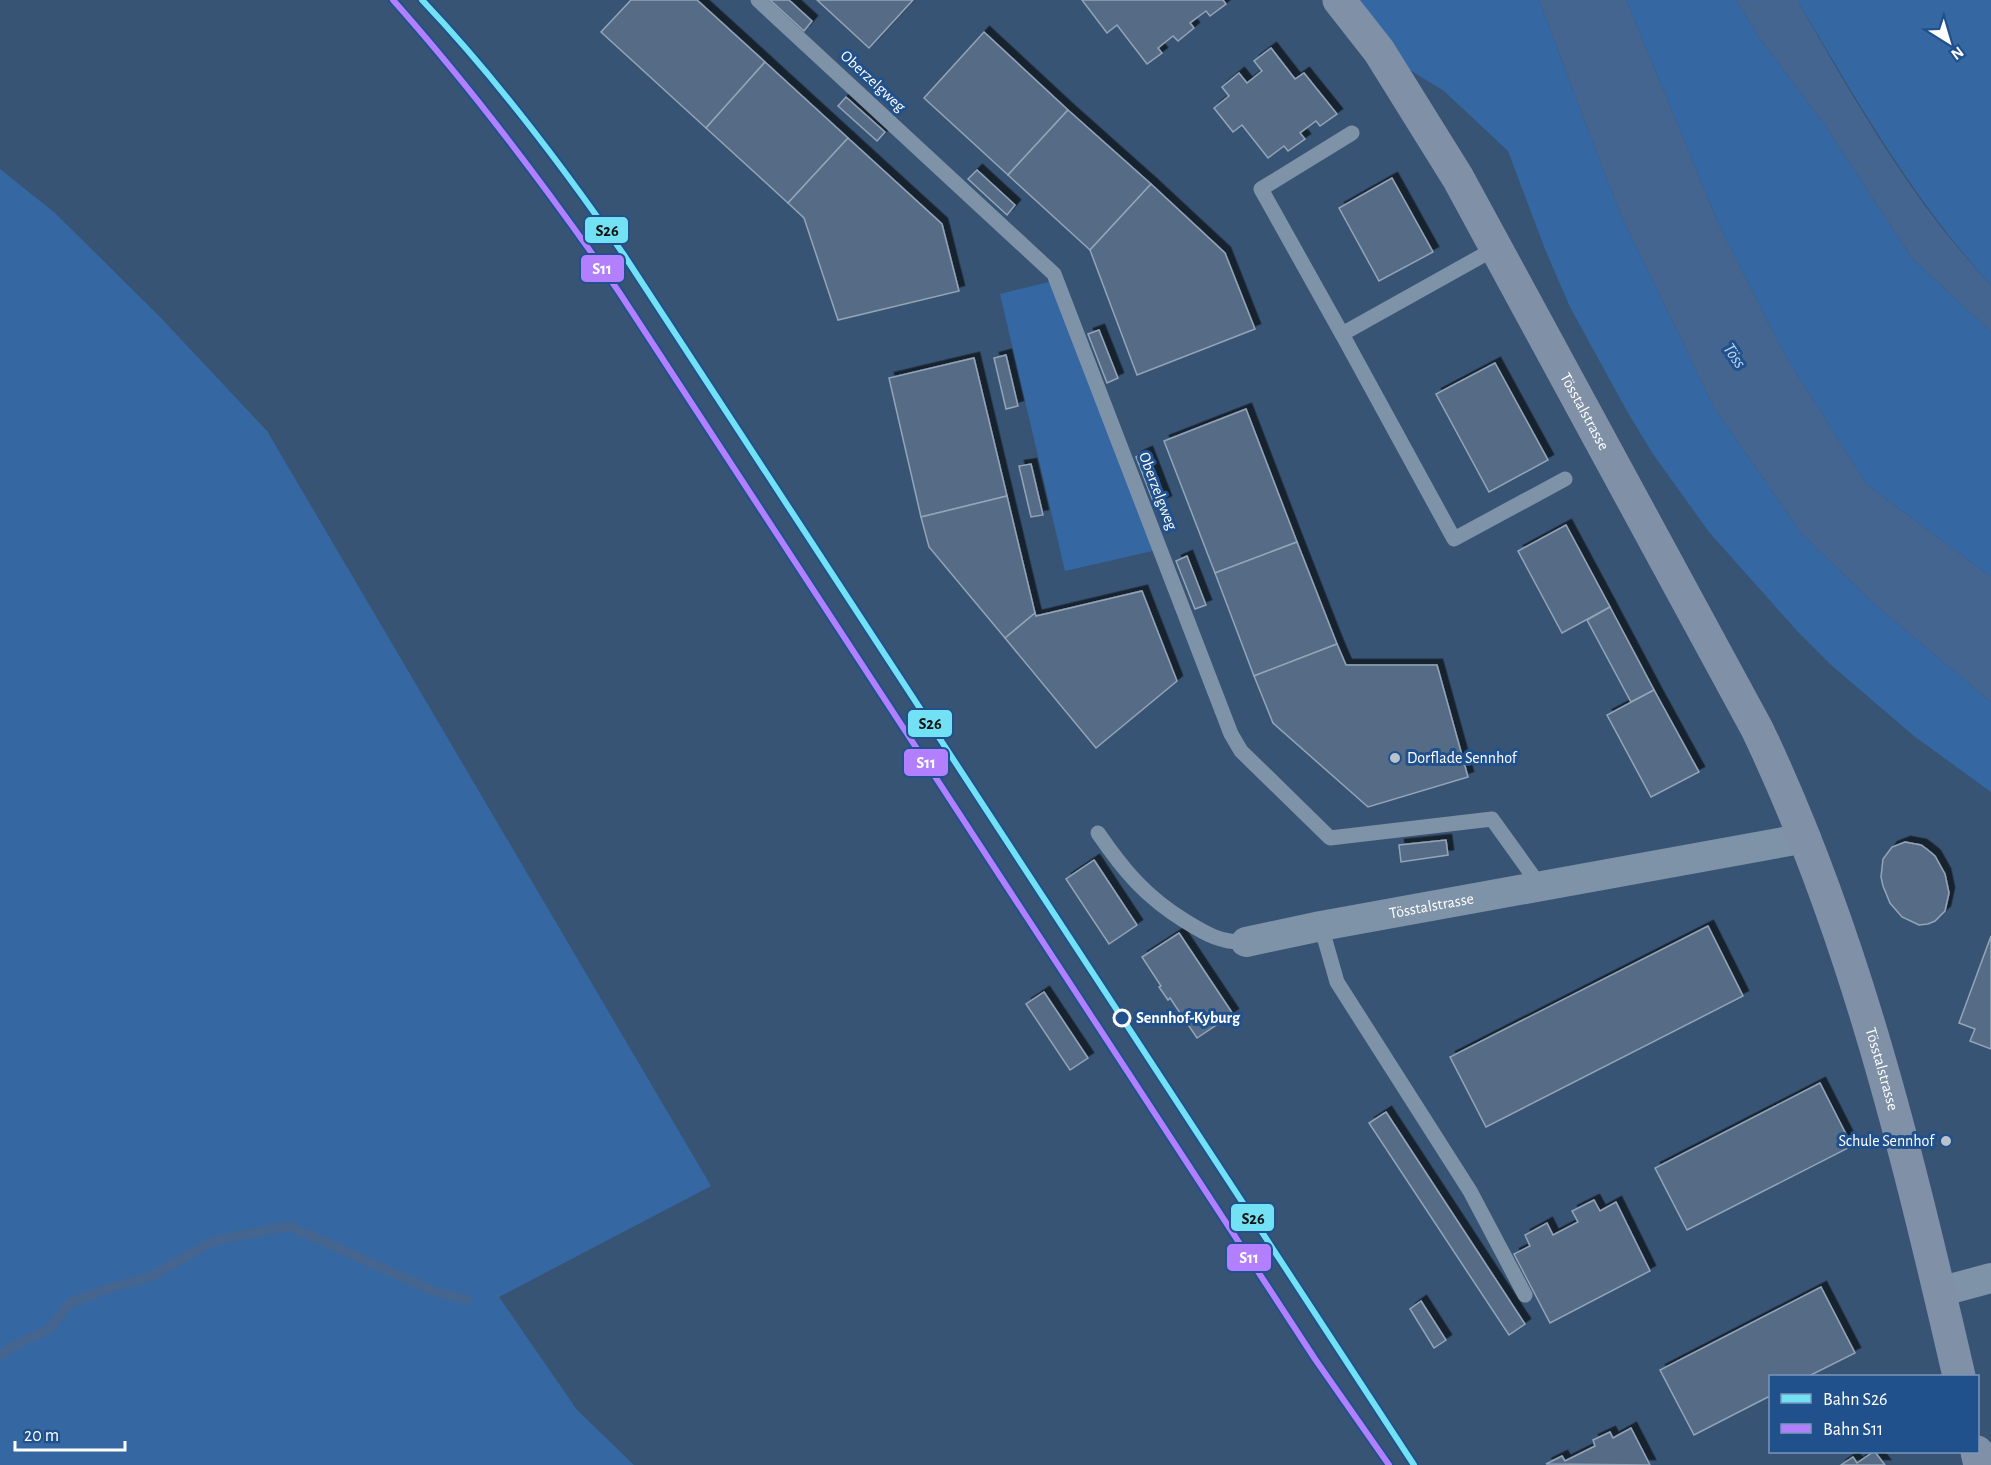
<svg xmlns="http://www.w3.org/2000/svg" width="1991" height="1465" viewBox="0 0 1991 1465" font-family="'Alegreya Sans',sans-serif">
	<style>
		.green { fill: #3568a3 }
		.water { fill: #43658f }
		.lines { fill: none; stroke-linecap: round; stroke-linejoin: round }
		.stream { stroke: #43658f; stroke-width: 10 }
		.building { fill: #566c86; stroke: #94a4b7; stroke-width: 1.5; filter: url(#shadow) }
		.service { stroke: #7f93a8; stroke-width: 15 }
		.minor { stroke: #7f93a8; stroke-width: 30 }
		.primary { stroke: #7f90a7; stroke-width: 33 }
		.rail-1-casing { stroke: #20518d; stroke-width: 10 }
		.rail-2-casing { stroke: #20518d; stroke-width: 10 }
		.rail-1 { stroke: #73e1f4; stroke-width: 6 }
		.rail-2 { stroke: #b280ff; stroke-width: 6 }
		.poi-dot { fill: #b9c3ce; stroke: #20518d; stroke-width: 2 }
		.stop-dot { fill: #20518d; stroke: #fff; stroke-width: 3 }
		.labels { text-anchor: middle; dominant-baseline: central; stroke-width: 6; stroke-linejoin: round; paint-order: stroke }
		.street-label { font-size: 16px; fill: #fff; stroke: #20518d }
		.poi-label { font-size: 16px; fill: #fff; stroke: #20518d; text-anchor: start }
		.stop-label { font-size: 16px; font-weight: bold; fill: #fff; stroke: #20518d; text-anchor: start }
		.water-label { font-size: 18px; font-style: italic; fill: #bad5f3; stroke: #20518d }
		.line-badge { stroke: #20518d; stroke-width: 2 }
		.badge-label { font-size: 16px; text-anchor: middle; font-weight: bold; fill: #fff }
		.pale-badge-label { font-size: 16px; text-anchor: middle; font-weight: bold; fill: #111 }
	</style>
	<defs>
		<filter id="shadow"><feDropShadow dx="5.5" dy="-5.5" stdDeviation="0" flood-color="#0009"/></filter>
	</defs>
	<rect width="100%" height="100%" fill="#385474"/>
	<!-- green -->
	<g class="green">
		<path d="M 1339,0 L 1539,0 L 1619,211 L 1715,409 L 1801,533 L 1872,602 L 1991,702 L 1991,792 L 1914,736 L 1830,664 L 1799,633 L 1709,532 L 1653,454 L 1627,411 L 1570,307 L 1545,249 L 1508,151 L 1444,91 L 1379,51 Z"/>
		<path d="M 1626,0 L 1736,0 L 1763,43 L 1822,121 L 1912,258 L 1991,332 L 1991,577 L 1866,484 L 1782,350 L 1719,225 Z"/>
		<path d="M 1797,0 L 1991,0 L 1991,285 C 1913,200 1856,99 1797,0 Z"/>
		<path d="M 0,169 L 55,213 L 160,317 L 267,431 L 711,1186 L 499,1297 L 577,1410 L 634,1465 L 0,1465 Z"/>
		<path d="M 1057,280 L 1161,549 L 1065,571 L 1000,294 Z"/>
	</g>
	<!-- water -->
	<g class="water">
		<path d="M 1539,0 L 1626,0 L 1719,225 L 1782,350 L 1866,484 L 1991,577 L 1991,702 L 1872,602 L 1801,533 L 1715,409 L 1619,211 Z"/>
		<path d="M 1736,0 L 1797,0 C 1854,99 1912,202 1991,285 L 1991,332 L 1912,258 L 1822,121 L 1763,43 Z"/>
	</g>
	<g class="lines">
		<!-- stream -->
		<path class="stream" d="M 0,1356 L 13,1346 L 49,1329 L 70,1303 L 101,1291 L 152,1276 L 213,1241 L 289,1226 L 433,1291 L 467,1300"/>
	</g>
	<!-- building -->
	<g class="building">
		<path d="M 631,0 L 697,0 L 765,62 L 706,128 L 601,32 Z"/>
		<path d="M 770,0 L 789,0 L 812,21 L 804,31 Z"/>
		<path d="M 817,0 L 913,0 L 869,48 Z"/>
		<path d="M 1082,0 L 1223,0 L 1226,4 L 1210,16 L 1206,11 L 1190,23 L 1194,28 L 1178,41 L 1173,36 L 1158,48 L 1162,53 L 1147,64 L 1117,25 L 1107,33 Z"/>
		<path d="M 984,32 L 1068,110 L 1008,175 L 924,98 Z"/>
		<path d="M 1271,48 L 1295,79 L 1304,73 L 1337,114 L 1320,126 L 1316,121 L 1300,133 L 1305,139 L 1288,151 L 1284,146 L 1268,158 L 1242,125 L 1233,132 L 1214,108 L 1229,96 L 1222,87 L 1239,73 L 1247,83 L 1262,71 L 1254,61 Z"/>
		<path d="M 765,62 L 848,138 L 788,203 L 706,128 Z"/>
		<path d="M 846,97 L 885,132 L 877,141 L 838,106 Z"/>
		<path d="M 1068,110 L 1151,184 L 1090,250 L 1008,175 Z"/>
		<path d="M 848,138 L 942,224 L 959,291 L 838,320 L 804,218 L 788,203 Z"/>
		<path d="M 977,170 L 1015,205 L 1007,215 L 968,179 Z"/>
		<path d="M 1392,178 L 1433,252 L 1379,281 L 1339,208 Z"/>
		<path d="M 1151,184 L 1225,253 L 1255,329 L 1137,375 L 1090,250 Z"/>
		<path d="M 1099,330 L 1118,378 L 1107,383 L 1088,334 Z"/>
		<path d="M 1006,355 L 1018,406 L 1006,409 L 994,358 Z"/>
		<path d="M 974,358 L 1007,496 L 921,517 L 889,378 Z"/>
		<path d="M 1495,363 L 1548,460 L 1489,492 L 1436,394 Z"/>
		<path d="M 1246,409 L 1297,542 L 1215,573 L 1164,441 Z"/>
		<path d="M 1147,452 L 1166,501 L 1155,506 L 1136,457 Z"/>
		<path d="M 1031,464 L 1043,515 L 1031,517 L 1019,466 Z"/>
		<path d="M 1007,496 L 1035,613 L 1005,638 L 929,547 L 921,517 Z"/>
		<path d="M 1566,525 L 1610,607 L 1562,633 L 1518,551 Z"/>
		<path d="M 1297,542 L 1337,644 L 1254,676 L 1215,573 Z"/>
		<path d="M 1187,556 L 1206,605 L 1195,609 L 1176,561 Z"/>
		<path d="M 1142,591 L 1177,681 L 1096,748 L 1005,638 L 1035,613 L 1036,616 Z"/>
		<path d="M 1610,607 L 1654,690 L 1631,702 L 1587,620 Z"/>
		<path d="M 1337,644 L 1346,665 L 1437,665 L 1468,777 L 1368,807 L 1273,723 L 1254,676 Z"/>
		<path d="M 1654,690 L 1699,772 L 1651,797 L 1607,715 Z"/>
		<path d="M 1446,840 L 1448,855 L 1401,862 L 1399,845 Z"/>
		<path d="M 1905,842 L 1921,845 L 1928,850 L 1935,856 L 1945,874 L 1949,893 L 1945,911 L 1935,921 L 1928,924 L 1919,925 L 1902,917 L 1890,903 L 1883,886 L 1881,877 L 1883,859 L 1892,847 Z"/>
		<path d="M 1094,860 L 1137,925 L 1109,944 L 1066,879 Z"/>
		<path d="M 1708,926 L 1743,996 L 1486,1127 L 1450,1057 Z"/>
		<path d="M 1179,933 L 1233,1014 L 1197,1038 L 1170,998 L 1168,1000 L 1159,987 L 1161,986 L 1142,957 Z"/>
		<path d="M 1991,936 L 1991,1049 L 1970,1041 L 1975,1029 L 1959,1023 Z"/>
		<path d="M 1044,992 L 1088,1058 L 1070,1070 L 1026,1004 Z"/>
		<path d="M 1820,1083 L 1852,1146 L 1687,1230 L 1655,1168 Z"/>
		<path d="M 1386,1112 L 1525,1324 L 1509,1335 L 1369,1123 Z"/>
		<path d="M 1594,1200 L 1600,1211 L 1616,1202 L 1650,1271 L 1550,1323 L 1514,1254 L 1530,1246 L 1525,1235 L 1547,1223 L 1553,1235 L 1578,1222 L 1572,1211 Z"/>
		<path d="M 1821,1287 L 1855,1353 L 1809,1376 L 1770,1376 L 1770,1396 L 1694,1435 L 1660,1370 Z"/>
		<path d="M 1421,1301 L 1446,1340 L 1434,1348 L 1410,1309 Z"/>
		<path d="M 1631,1428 L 1650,1465 L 1546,1464 L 1562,1456 L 1565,1461 L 1595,1446 L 1593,1440 L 1610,1432 L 1613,1438 Z"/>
		<path d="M 1873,1452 L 1875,1452 L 1885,1465 L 1841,1465 L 1853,1457 L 1857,1463 Z"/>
	</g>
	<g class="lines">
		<!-- service -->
		<g class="service">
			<path d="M 758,0 L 1054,274 L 1231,734 L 1241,751 L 1330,838 L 1492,819 L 1540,886"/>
			<path d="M 1352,133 L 1261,189 L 1342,334 L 1496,248"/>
			<path d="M 1342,334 L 1454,539 L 1565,479"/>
			<path d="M 1098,833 C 1124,871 1146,897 1185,921 C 1206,934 1221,943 1246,942"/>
			<path d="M 1321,926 L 1337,982 L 1470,1191 L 1525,1295"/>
		</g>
		<!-- minor -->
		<g class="minor">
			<path id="s1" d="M 1246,942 L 1321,926 L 1806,838"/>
			<path d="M 1939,1292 L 1991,1278"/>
		</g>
		<!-- primary -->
		<g class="primary">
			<path id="s2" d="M 1339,0 L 1379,51 L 1458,178 L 1757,729 C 1855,934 1908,1156 1959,1376"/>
			<path d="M 1977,1452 L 1980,1465"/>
		</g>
		<defs>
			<path id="rail-1" d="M 422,0 C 497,79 562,165 624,255 L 1414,1465"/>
			<path id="rail-2" d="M 393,0 C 475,92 549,191 619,292 L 1315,1359 L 1389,1465"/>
		</defs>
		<!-- rail-1 casing -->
		<use href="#rail-1" class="rail-1-casing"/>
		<!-- rail-2 casing -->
		<use href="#rail-2" class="rail-2-casing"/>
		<!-- rail-1 -->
		<use href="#rail-1" class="rail-1"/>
		<!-- rail-2 -->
		<use href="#rail-2" class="rail-2"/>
	</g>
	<!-- markers -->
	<g class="poi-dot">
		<circle cx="1395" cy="758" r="6"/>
		<circle cx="1946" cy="1141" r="6"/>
	</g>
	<circle class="stop-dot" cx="1122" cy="1018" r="8"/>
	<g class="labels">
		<!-- street labels -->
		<g class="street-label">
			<text transform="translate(873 81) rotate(43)">Oberzelgweg</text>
			<text stroke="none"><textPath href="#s2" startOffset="480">Tösstalstrasse</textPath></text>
			<text transform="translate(1158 491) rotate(69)">Oberzelgweg</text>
			<text stroke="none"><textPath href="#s1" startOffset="189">Tösstalstrasse</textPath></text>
			<text stroke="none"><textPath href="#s2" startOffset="1204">Tösstalstrasse</textPath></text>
		</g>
		<!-- poi labels -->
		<g class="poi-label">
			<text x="1407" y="758">Dorflade Sennhof</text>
			<text x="1934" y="1141" text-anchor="end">Schule Sennhof</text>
		</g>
		<!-- stop labels -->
		<g class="stop-label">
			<text x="1136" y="1018">Sennhof-Kyburg</text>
		</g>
		<!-- water labels -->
		<g class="water-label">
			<text transform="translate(1734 356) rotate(56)">Töss</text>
		</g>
	</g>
	<g class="line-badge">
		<rect x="584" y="216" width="45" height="28" rx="6" fill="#73e1f4"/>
		<rect x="580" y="254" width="45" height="29" rx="6" fill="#b280ff"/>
		<rect x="907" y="709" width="46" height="29" rx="6" fill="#73e1f4"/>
		<rect x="903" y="748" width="46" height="29" rx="6" fill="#b280ff"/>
		<rect x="1230" y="1203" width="45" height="29" rx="6" fill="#73e1f4"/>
		<rect x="1226" y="1243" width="46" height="29" rx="6" fill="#b280ff"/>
	</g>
	<g class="badge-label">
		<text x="602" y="274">S11</text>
		<text x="926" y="768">S11</text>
		<text x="1249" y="1263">S11</text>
	</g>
	<g class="pale-badge-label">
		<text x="607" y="236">S26</text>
		<text x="930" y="729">S26</text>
		<text x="1253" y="1224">S26</text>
	</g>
	<!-- legend -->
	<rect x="1769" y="1375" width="210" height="78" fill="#20518d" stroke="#7997bb" stroke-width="1.5"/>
	<rect x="1781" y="1394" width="30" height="9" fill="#73e1f4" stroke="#7997bb" stroke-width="1.5"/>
	<text x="1823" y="1405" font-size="18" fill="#ffffff">Bahn S26</text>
	<rect x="1781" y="1424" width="30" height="9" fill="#b280ff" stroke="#7997bb" stroke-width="1.5"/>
	<text x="1823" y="1435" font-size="18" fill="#ffffff">Bahn S11</text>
	<!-- north arrow -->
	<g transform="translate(1949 42) rotate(143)" stroke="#20518d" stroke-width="4.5" paint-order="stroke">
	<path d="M0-4.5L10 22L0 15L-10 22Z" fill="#ffffff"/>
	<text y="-9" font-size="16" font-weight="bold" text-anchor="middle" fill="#ffffff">N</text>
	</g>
	<!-- scale -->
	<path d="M15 1441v9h110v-9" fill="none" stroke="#ffffff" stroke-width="3"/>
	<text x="24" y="1441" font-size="18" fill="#ffffff" stroke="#20518d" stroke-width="4.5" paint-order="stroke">20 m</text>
</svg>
